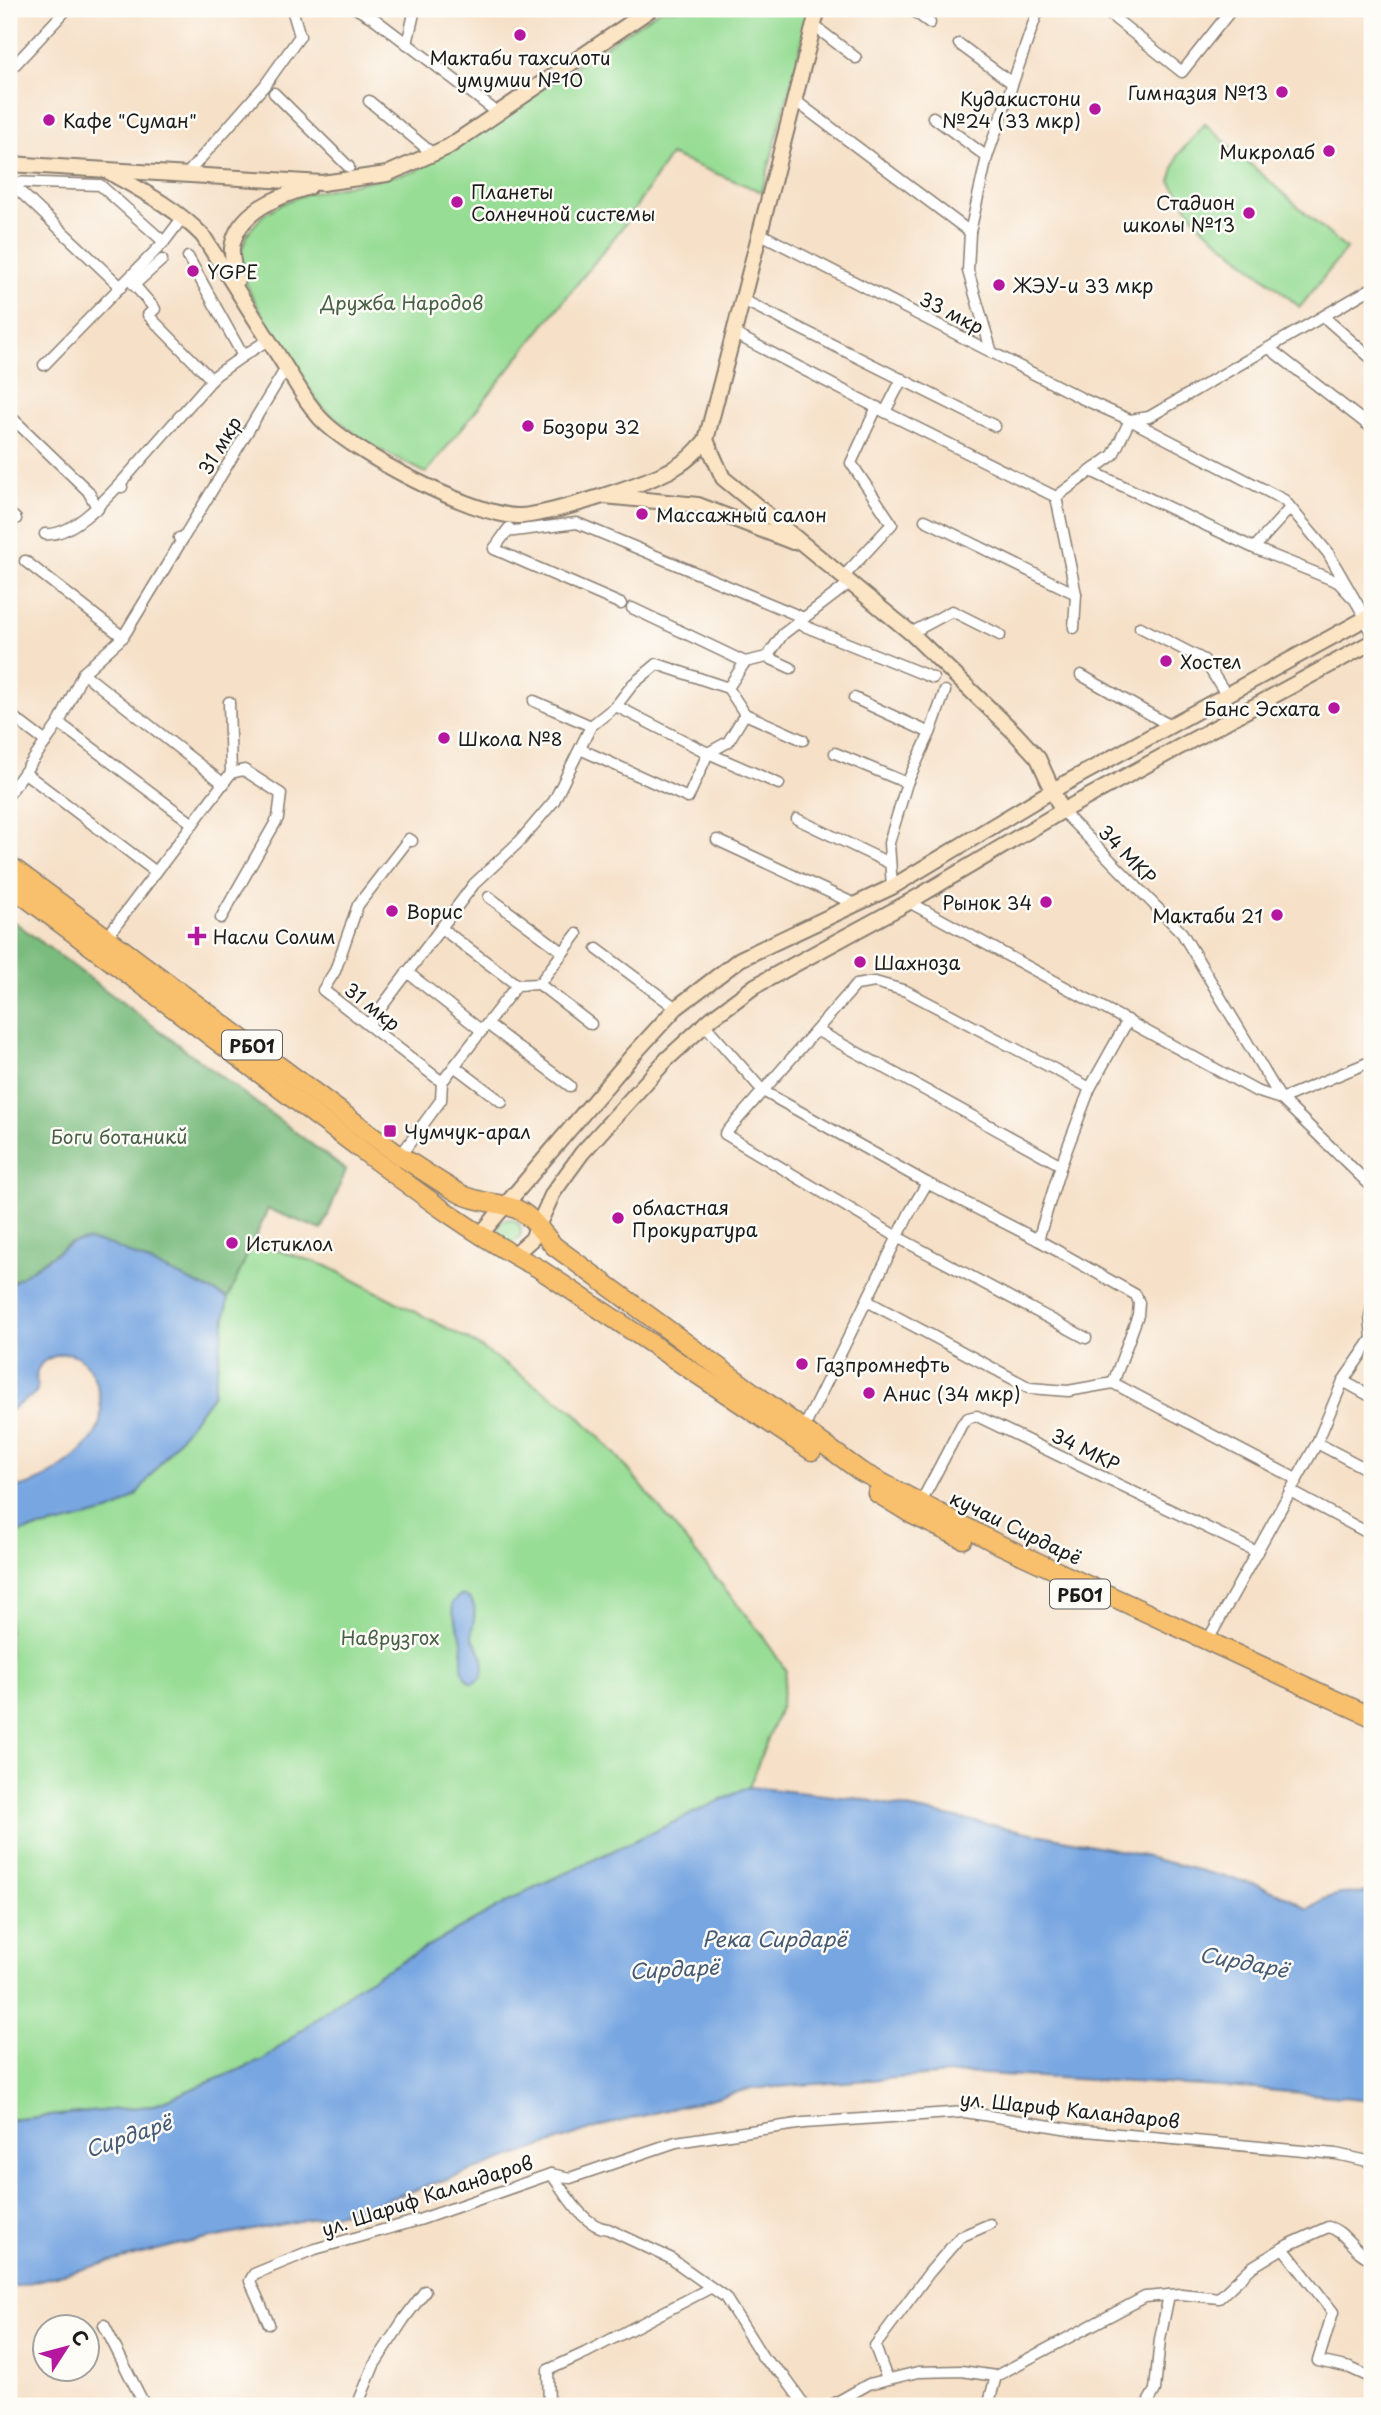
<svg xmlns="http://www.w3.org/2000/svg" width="1381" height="2415" viewBox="0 0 1381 2415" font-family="'Playpen Sans',sans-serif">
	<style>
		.green { fill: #98dd95; stroke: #5a7c58; stroke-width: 2 }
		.forest { fill: #7abc7e; stroke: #4b6c4d; stroke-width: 2 }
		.water { fill: #77a6e1; stroke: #4a617e; stroke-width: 2 }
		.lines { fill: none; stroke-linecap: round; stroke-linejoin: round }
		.street-casing { stroke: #897e72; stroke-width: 13 }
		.secondary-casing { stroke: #897e72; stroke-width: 18 }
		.highway-casing { stroke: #897e72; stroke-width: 21 }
		.street { stroke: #fff; stroke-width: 10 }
		.secondary { stroke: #fce5c4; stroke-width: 14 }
		.highway { stroke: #f8bf6c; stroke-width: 18 }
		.poi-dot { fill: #b5179e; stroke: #fdfcf7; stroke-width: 2.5 }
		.labels { text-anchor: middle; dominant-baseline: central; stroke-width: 5; stroke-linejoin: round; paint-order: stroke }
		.shield { fill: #fdfcf7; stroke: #605f5e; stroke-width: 2 }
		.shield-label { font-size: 18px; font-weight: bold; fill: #1c1c1c }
		.poi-label { font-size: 19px; fill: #1c1c1c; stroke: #fdfcf7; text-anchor: start }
		.park-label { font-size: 19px; fill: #476046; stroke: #fdfcf7 }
		.street-label { font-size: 19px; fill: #1c1c1c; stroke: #fdfcf7 }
		.water-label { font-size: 21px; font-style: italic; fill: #455a75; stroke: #fdfcf7 }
	</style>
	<rect width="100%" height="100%" fill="#fdfcf7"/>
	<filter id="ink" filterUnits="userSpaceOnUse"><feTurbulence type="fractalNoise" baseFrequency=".0143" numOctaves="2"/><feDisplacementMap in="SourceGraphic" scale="14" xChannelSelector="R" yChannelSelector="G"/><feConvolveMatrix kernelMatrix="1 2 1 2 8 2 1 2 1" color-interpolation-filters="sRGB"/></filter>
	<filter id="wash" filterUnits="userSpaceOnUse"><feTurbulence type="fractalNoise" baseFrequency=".00686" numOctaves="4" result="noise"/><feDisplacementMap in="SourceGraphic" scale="28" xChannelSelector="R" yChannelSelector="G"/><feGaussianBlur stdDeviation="1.57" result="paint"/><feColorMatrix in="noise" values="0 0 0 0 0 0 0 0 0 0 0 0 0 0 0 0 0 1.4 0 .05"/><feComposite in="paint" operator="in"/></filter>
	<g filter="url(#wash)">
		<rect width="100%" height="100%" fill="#f6e0c7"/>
		<!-- green -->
		<g class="green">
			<path d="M 661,9 L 811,9 L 762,192 L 670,155 L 625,224 L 426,473 L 366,443 L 320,405 L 281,346 L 251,295 L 242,274 L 241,250 L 249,231 L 263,215 L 281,204 L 305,194 L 416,171 Z"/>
			<path d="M 1205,124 L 1346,249 L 1300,307 L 1199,224 L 1170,181 L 1178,155 Z"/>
			<circle cx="509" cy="1231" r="12"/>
			<path d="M 252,1242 L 327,1266 L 468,1339 L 574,1411 L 619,1458 L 763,1636 L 786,1671 L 781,1705 L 749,1787 L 529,1890 L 359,1985 L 263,2060 L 151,2106 L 9,2120 L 9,1534 L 61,1524 L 136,1495 L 213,1394 L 228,1298 Z"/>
		</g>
		<!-- forest -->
		<path class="forest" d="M 9,918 L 346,1170 L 322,1230 L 268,1209 L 228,1298 L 111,1245 L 70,1243 L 9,1285 Z"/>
		<!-- water -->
		<g class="water">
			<path d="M 87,1240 L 111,1245 L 228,1298 L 213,1394 L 136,1495 L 120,1507 L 108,1512 L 61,1524 L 9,1534 L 9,1488 C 29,1488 47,1478 63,1466 C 77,1456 93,1442 99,1426 C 107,1402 90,1342 57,1355 C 50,1358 43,1360 39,1367 C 33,1375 39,1384 36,1393 L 9,1411 L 9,1285 L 71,1243 Z"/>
			<path d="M 460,1595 C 485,1598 470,1627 472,1637 C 473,1641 477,1643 478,1647 C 485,1659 489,1681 471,1683 C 457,1673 464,1656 462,1641 C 460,1627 452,1618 452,1603 Z"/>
			<path d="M 749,1787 L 862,1799 L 1123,1851 L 1257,1885 L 1290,1898 L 1308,1909 L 1326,1898 L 1341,1894 L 1372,1892 L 1372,2100 L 1256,2089 L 965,2073 L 750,2089 L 602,2126 L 360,2209 L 177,2245 L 9,2288 L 9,2120 L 151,2106 L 263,2060 L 359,1985 L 529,1890 Z"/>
		</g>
	</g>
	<g filter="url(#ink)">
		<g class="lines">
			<defs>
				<g id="street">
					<path d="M 357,9 L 376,20 L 498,113"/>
					<path d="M 911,9 L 930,23"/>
					<path d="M 1103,9 L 1182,72 L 1232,9"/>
					<path d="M 813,25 L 856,58"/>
					<path d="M 407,44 L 415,9"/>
					<path d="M 959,44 L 1012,83"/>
					<path d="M 9,71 L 67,9"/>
					<path d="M 274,93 L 349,167"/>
					<path d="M 793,99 L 970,232"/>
					<path d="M 369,101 L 432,153"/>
					<path d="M 933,117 L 987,157"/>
					<path d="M 186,175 L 265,85 L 300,36 L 292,9"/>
					<path d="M 9,182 L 100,185 L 164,242 L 44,365"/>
					<path d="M 11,183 L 121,287"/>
					<path d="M 759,233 L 1081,398 L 1130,420 L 1149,417 L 1372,288"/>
					<path d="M 164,242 L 183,217"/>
					<path d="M 188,257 L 243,356 L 268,340"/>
					<path d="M 129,279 L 155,309 L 148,315 L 212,380"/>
					<path d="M 134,285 L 162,260"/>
					<path d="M 741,299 L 995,426"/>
					<path d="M 1324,317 L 1372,359"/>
					<path d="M 733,333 L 885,412 L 1056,497"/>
					<path d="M 1269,348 L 1372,428"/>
					<path d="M 992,353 L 968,271 L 970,232 L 987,157 L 1036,16 L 1042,9"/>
					<path d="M 885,412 L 902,379"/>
					<path d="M 9,415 L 88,491 L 98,509"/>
					<path d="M 119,485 L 216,375 L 243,356"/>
					<path d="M 1056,497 L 1076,594 L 1074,628"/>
					<path d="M 1056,497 L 1095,468"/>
					<path d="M 9,513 L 16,519"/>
					<path d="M 925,520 L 1076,594"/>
					<path d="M 509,528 L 494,549 L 621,604"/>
					<path d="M 506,532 L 577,523 L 804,618"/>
					<path d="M 45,534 C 70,537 103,502 119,485 L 122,487"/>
					<path d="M 182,540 L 286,368"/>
					<path d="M 1254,548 L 1290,508"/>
					<path d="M 25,561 L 123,637"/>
					<path d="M 844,576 L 892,524 L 851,463 L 877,407"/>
					<path d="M 1353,598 L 1338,582 L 1254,548 L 1091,471 L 1113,455 L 1130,420 L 1284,500 L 1328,553 L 1366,619 L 1372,637"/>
					<path d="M 632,608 L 745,662"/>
					<path d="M 797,623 L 933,678"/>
					<path d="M 1140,627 L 1204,660 L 1226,694"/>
					<path d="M 911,633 L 952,611 L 1000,635"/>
					<path d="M 767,657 L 791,668"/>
					<path d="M 83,673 L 224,784"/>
					<path d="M 1081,675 L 1169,725"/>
					<path d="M 728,688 L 745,714 L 803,740"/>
					<path d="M 854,698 L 930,733"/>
					<path d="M 534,701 L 591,726"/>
					<path d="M 616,706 L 708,753 L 779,784"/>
					<path d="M 9,714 L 46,742"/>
					<path d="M 59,723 L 193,824"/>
					<path d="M 580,749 L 688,798 L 708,753 L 728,742 L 745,714"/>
					<path d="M 835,753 L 907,783 L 889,843 L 892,887"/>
					<path d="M 25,773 L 156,872"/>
					<path d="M 907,783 L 930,733 L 945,691"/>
					<path d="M 9,794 L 59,723 L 83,673 L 123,637 L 182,540 L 179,538"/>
					<path d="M 1062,811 L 1182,933 L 1281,1099 L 1372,1187"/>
					<path d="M 797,819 L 889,863"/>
					<path d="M 717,840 L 857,905"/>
					<path d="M 412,841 L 409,839 L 358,905 L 335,971 L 323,990 L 442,1082"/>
					<path d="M 489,897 L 563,952"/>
					<path d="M 909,902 L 1256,1091 L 1281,1099 L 1372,1061"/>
					<path d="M 221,918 L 278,818 L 281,794 L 244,770 L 231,773"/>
					<path d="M 441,928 L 517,985"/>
					<path d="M 107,937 L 231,773 L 229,702"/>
					<path d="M 597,949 L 676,1008"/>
					<path d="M 407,972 L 482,1031"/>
					<path d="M 539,984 L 591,1024"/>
					<path d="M 1128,1020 L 1090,1088 L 1061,1165 L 1038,1240 L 1136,1295 L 1139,1303 L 1138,1315 L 1113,1383 L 1296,1479"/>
					<path d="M 487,1024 L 570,1086"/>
					<path d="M 368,1025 L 474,884 L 520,841 L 554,801 L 591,726 L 616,706 L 633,684 L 657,664 L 728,688 L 745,662 L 767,657 L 783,634 L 851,582"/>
					<path d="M 705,1025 L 763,1091 L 927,1183 L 1038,1240"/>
					<path d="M 818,1031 L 1061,1165"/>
					<path d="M 454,1066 L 502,1102"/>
					<path d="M 400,1156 L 441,1100 L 442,1082 L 517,985 L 539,984 L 577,934"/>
					<path d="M 867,1301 L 1030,1388 L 1068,1391 L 1113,1383"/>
					<path d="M 1372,1307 L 1370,1316 L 1372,1338"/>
					<path d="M 1086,1338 L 899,1238 L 725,1134 L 856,985 L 875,982 L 906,991 L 1090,1088"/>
					<path d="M 1343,1381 L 1372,1397"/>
					<path d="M 803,1430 L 910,1212 L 927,1183"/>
					<path d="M 1317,1443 L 1372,1472"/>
					<path d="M 1290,1491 L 1372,1535"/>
					<path d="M 920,1504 L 962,1424 L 968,1418 L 977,1416 L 1257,1552"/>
					<path d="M 1208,1640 L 1317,1443 L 1343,1381 L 1372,1339"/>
					<path d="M 551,2174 C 566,2193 583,2227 608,2229 L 670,2258 L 725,2297 L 764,2359 L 783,2375 L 805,2406"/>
					<path d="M 1283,2248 L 1333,2312 L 1318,2361 L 1350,2368 L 1372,2378"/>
					<path d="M 269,2324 L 250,2281 L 254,2274 L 315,2249 L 419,2220 L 551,2174 L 570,2178 L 676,2142 L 804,2123 L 965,2112 L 1075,2130 L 1336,2154 L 1372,2162"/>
					<path d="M 104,2325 L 145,2406"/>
					<path d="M 887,2379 L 875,2346 L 929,2273 L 960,2237 L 990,2224"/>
					<path d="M 357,2406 L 374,2365 L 404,2319 L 425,2291"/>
					<path d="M 549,2406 L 548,2370 L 585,2353 L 710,2288"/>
					<path d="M 830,2406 L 869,2384 L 918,2372 L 961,2371 L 996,2376 L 1145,2297 L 1181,2294 L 1219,2298 L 1252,2267 L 1288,2245 L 1328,2227 C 1346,2231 1354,2254 1372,2259"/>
					<path d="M 988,2406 L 996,2376"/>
					<path d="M 1146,2406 L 1155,2390 L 1160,2339 L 1169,2295"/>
				</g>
				<g id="secondary">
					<path d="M 9,164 L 322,183 L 387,174 L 448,147 L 651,9"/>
					<path d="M 107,171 C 141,190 176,208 203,236 L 307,401 C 311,406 315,412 320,418 C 351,452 471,515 518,516 C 544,517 657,481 679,465 C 690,459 698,449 706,440 L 818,9"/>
					<path d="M 237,280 C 235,270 231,259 232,248 C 237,211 279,196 309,187"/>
					<path d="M 706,440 L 723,478 L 911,633 L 1015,733 L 1038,758 L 1062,811"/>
					<path d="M 604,496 L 698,505 L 793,542"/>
					<path d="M 480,1235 L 632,1056 L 676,1008 L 740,959 L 892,887 L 1053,790 L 1372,615"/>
					<path d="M 514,1255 L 532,1239 L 553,1193 L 582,1153 L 667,1059 L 712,1018 L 755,986 L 909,902 L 1062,811 L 1372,642"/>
				</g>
				<g id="highway">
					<path d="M 9,865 L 400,1156 C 420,1168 440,1183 461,1194 C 478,1203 497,1202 514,1208 C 531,1214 542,1233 554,1246 L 860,1471 L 994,1542 L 1372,1717"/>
					<path d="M 9,885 C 114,963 218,1042 323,1121 C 392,1172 461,1228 538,1268 L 812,1451"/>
					<path d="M 877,1493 L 913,1515 L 963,1539"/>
				</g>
			</defs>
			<!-- street casing -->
			<use href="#street" class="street-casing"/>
			<!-- secondary casing -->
			<use href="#secondary" class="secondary-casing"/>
			<!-- highway casing -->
			<use href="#highway" class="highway-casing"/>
			<!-- street -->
			<use href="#street" class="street"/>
			<!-- secondary -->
			<use href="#secondary" class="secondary"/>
			<!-- highway -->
			<use href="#highway" class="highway"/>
		</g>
	</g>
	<!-- markers -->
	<g class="poi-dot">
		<circle cx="520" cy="35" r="7"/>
		<circle cx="1282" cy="92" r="7"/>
		<circle cx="1095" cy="109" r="7"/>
		<circle cx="49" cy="120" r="7"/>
		<circle cx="1329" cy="151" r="7"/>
		<circle cx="457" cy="202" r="7"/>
		<circle cx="1249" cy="213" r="7"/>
		<circle cx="193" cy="271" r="7"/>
		<circle cx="999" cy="285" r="7"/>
		<circle cx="528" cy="426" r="7"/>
		<circle cx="642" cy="514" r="7"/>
		<circle cx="1166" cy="661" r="7"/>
		<circle cx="1334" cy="708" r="7"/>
		<circle cx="444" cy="738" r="7"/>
		<circle cx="1046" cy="902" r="7"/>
		<circle cx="392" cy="911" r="7"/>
		<circle cx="1277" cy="915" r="7"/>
		<path d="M193.5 925.5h7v7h7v7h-7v7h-7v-7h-7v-7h7z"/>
		<circle cx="860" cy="962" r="7"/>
		<rect x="383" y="1124" width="14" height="14" rx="3.5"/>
		<circle cx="618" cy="1218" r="7"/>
		<circle cx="232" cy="1243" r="7"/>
		<circle cx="802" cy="1364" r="7"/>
		<circle cx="869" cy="1393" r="7"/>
	</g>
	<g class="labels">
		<!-- shield labels -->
		<g class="shield">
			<rect x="222" y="1030.5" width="60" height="29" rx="5"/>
			<rect x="1050" y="1579.5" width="60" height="29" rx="5"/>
		</g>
		<g class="shield-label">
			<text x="252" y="1045">РБ01</text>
			<text x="1080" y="1594">РБ01</text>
		</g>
		<!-- poi labels -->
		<g class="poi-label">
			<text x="520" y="57" text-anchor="middle">Мактаби тахсилоти<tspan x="520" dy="22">умумии №10</tspan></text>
			<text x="1268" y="92" text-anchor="end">Гимназия №13</text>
			<text x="1081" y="98" text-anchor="end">Кудакистони<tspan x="1081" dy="22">№24 (33 мкр)</tspan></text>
			<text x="63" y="120">Кафе "Суман"</text>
			<text x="1315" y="151" text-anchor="end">Микролаб</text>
			<text x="471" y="191">Планеты<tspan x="471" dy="22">Солнечной системы</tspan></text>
			<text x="1235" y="202" text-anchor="end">Стадион<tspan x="1235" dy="22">школы №13</tspan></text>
			<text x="207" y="271">YGPE</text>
			<text x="1013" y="285">ЖЭУ-и 33 мкр</text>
			<text x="542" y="426">Бозори 32</text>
			<text x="656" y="514">Массажный салон</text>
			<text x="1180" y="661">Хостел</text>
			<text x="1320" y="708" text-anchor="end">Банс Эсхата</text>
			<text x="458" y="738">Школа №8</text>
			<text x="1032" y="902" text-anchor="end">Рынок 34</text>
			<text x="406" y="911">Ворис</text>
			<text x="1263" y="915" text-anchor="end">Мактаби 21</text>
			<text x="213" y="936">Насли Солим</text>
			<text x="874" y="962">Шахноза</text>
			<text x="404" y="1131">Чумчук-арал</text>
			<text x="632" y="1207">областная<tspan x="632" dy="22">Прокуратура</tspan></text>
			<text x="246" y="1243">Истиклол</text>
			<text x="816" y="1364">Газпромнефть</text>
			<text x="883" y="1393">Анис (34 мкр)</text>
		</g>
		<!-- park labels -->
		<g class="park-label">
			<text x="402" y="302">Дружба Народов</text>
			<text x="119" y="1136">Боги ботаникй</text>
			<text x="390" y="1637">Наврузгох</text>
		</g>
		<!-- street labels -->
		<g class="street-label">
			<text transform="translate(952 312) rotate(27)">33 мкр</text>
			<text transform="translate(219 445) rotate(-59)">31 мкр</text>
			<text transform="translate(1128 854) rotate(46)">34 МКР</text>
			<text transform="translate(373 1006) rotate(38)">31 мкр</text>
			<text transform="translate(1086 1449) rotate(26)">34 МКР</text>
			<text transform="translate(1016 1527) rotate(26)">кучаи Сирдарё</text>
			<text transform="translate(1070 2109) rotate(6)">ул. Шариф Каландаров</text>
			<text transform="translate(427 2195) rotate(-18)">ул. Шариф Каландаров</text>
		</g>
		<!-- water labels -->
		<g class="water-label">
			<text x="774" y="1938">Река Сирдарё</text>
			<text transform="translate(1244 1961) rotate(11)">Сирдарё</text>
			<text transform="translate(674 1968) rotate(-3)">Сирдарё</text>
			<text transform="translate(128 2135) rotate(-19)">Сирдарё</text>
		</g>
	</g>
	<!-- margin -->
	<rect width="1381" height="2415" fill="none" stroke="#fdfcf7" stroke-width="35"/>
	<!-- north arrow -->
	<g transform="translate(66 2348) rotate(54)"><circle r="33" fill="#fdfcf7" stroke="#a3a29f" stroke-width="2"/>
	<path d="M0-5L12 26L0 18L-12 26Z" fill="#b5179e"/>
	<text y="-10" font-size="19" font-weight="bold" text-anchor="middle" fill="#1c1c1c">С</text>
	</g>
</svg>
